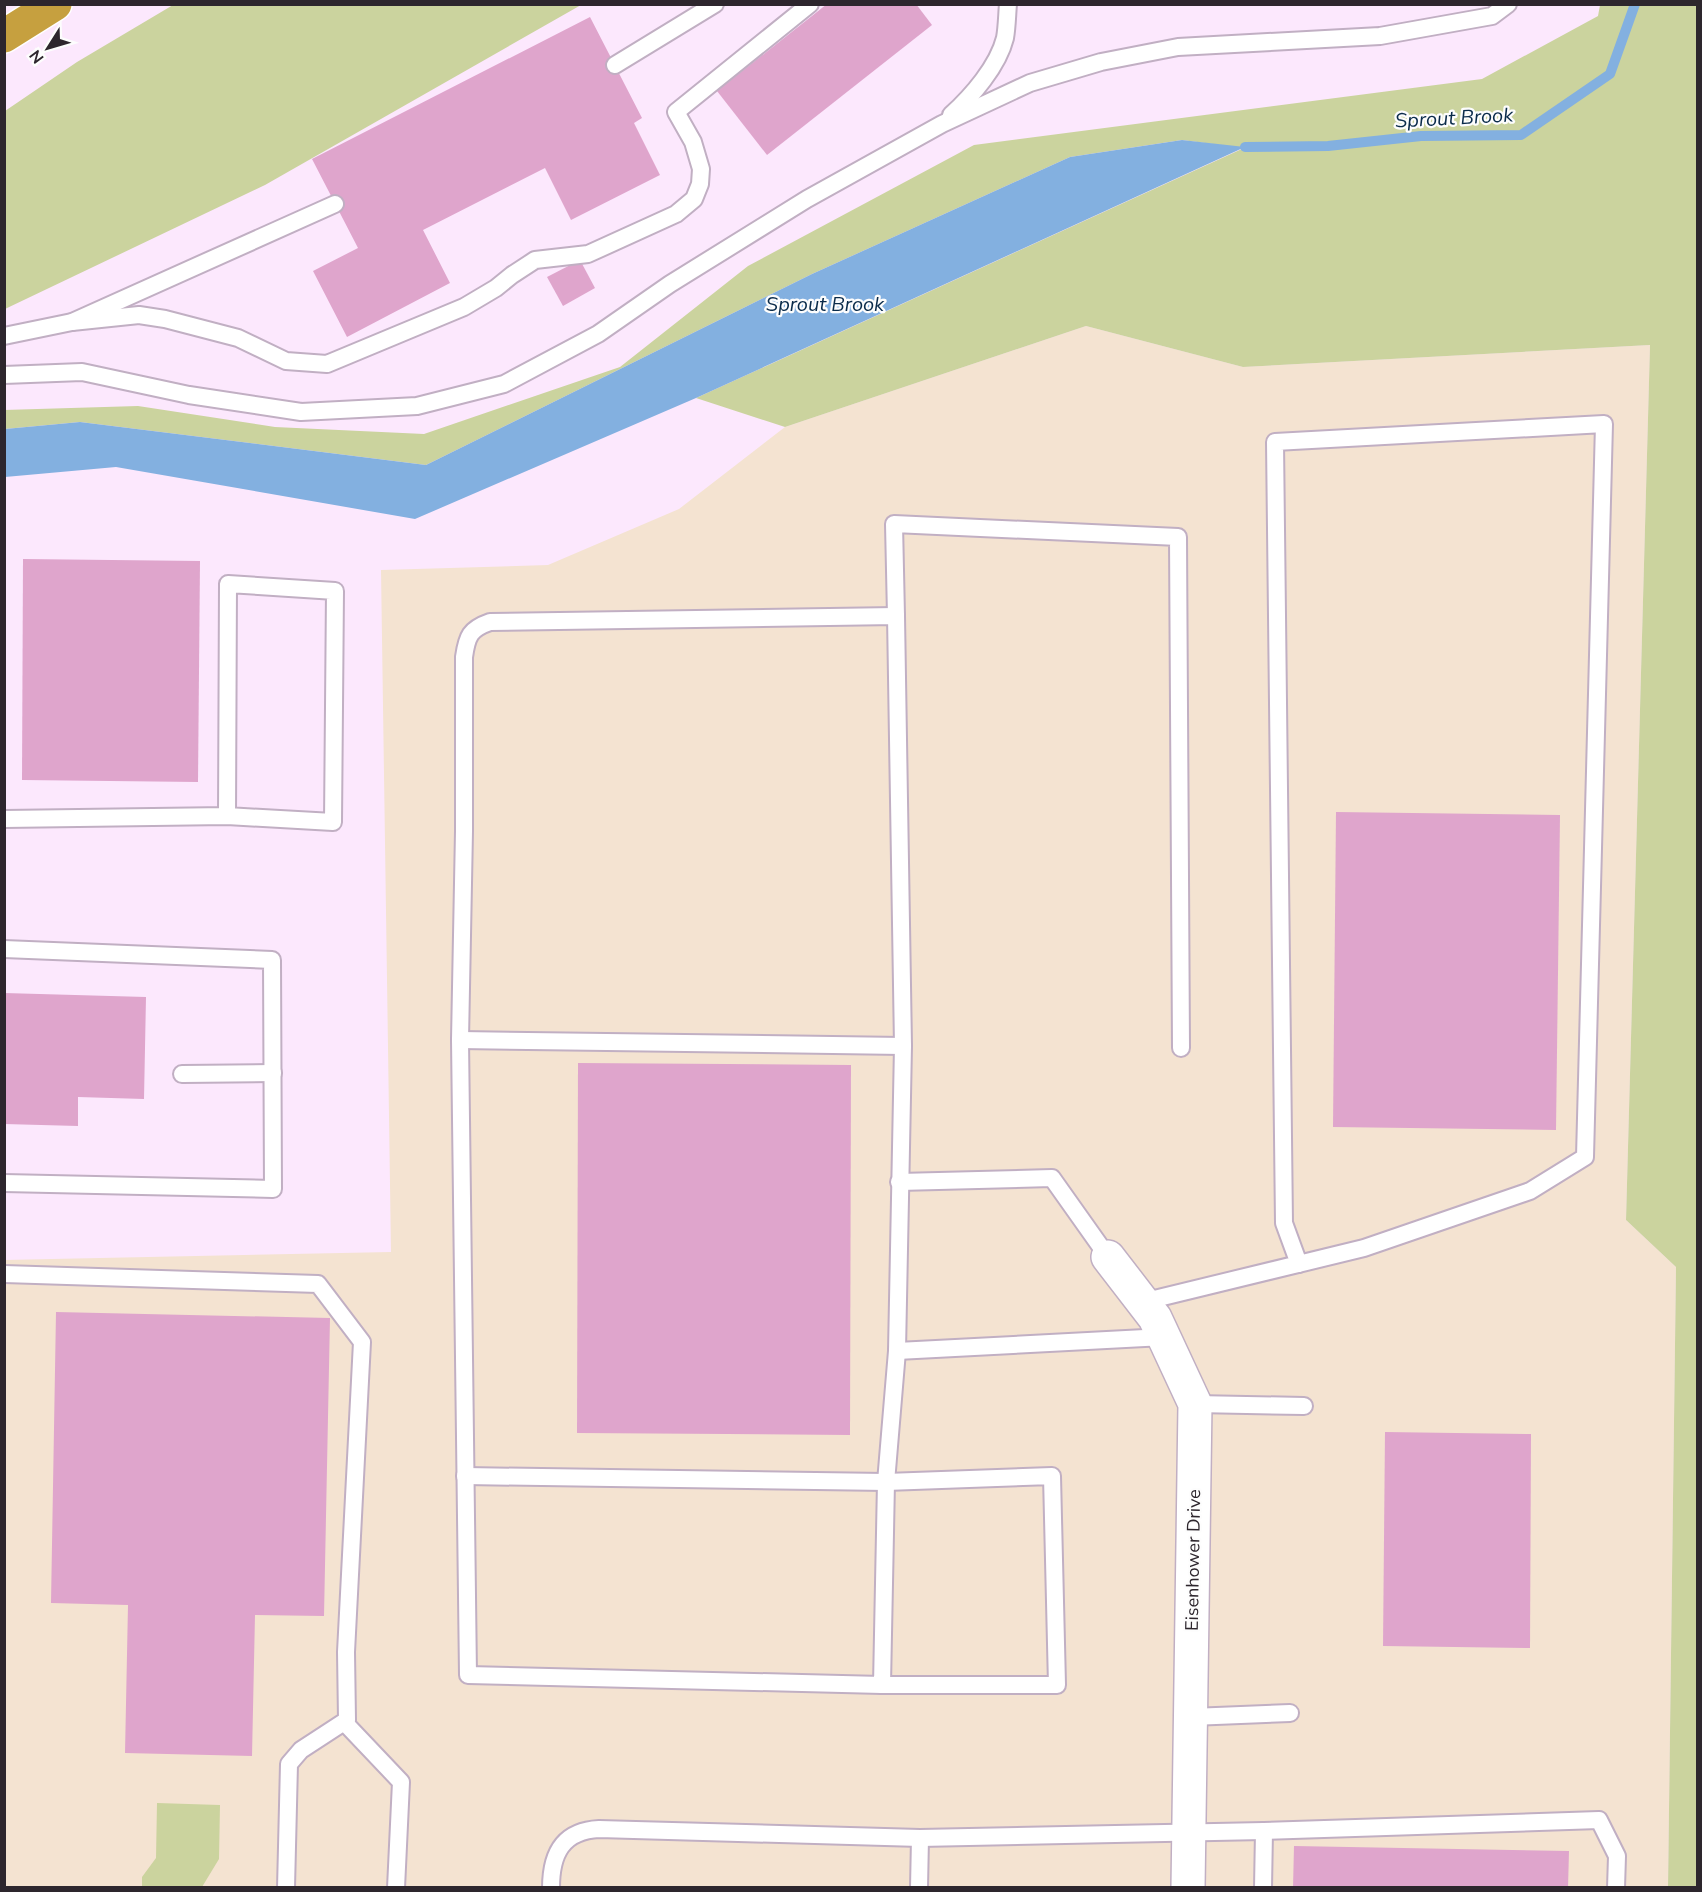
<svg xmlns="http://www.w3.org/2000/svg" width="1702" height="1892" viewBox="0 0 1702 1892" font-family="'Nunito Sans',sans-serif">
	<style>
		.commercial { fill: #f4e3d1 }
		.green { fill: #cbd39e }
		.water { fill: #83b0e0 }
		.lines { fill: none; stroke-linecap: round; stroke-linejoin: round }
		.stream { stroke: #83b0e0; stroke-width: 10 }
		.building { fill: #dfa5cc }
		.lane-casing { stroke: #c1afc3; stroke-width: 20 }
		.street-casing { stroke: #c1afc3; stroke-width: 36 }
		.highway-casing { stroke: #fff; stroke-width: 36 }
		.lane { stroke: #fff; stroke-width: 16 }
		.street { stroke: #fff; stroke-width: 33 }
		.highway { stroke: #c6a03f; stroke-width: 33 }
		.labels { text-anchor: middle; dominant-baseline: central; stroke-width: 4.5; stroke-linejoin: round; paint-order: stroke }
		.street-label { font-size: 18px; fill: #2d262d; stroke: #fdfdfd }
		.water-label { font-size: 20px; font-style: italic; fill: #0a2b4a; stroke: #fdfdfd }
	</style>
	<rect width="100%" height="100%" fill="#fce8fd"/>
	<!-- commercial -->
	<path class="commercial" d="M 1086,326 L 1243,367 L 1650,345 L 1626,1220 L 1676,1267 L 1668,1887 L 5,1887 L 4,1260 L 391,1252 L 381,570 L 548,565 L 679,509 L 785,427 Z"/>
	<!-- green -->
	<g class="green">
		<path d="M 173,5 L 173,4 L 581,5 L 265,185 L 5,309 L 5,111 L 77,62 Z"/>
		<path d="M 1600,5 L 1697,5 L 1697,1887 L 1668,1887 L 1676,1267 L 1626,1220 L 1650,345 L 1243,367 L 1086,326 L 785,427 L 696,398 L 1244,148 L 1182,140 L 1070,157 L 812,274 L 426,465 L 80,422 L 5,429 L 4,410 L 138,406 L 275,427 L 424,434 L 620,367 L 748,266 L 974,145 L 1482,79 L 1598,16 Z"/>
		<path d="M 157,1803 L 220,1805 L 219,1859 L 202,1887 L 142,1887 L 142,1877 L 156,1858 Z"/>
	</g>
	<!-- water -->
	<path class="water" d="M 1182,140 L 1245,147 L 696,398 L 415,519 L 116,467 L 5,477 L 5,429 L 80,422 L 426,465 L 812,274 L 1070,157 Z"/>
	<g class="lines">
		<!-- stream -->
		<path class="stream" d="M 1245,147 L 1328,146 L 1421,136 L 1521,135 L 1610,74 L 1635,4"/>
	</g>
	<!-- building -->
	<g class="building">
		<path d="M 827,4 L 916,4 L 932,25 L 767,155 L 717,91 Z"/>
		<path d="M 590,17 L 642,118 L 634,123 L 660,175 L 571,220 L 545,168 L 423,230 L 450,283 L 347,337 L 313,271 L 358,248 L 312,159 Z"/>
		<path d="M 580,260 L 595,288 L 563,306 L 547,277 Z"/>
		<path d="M 23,559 L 200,561 L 198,782 L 22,780 Z"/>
		<path d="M 1336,812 L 1560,815 L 1556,1130 L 1333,1127 Z"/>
		<path d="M 4,993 L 146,997 L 144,1099 L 78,1097 L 78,1126 L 4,1124 Z"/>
		<path d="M 578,1063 L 851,1065 L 850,1435 L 577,1433 Z"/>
		<path d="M 56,1312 L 330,1318 L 324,1616 L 255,1615 L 252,1756 L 125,1753 L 128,1605 L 51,1603 Z"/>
		<path d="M 1385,1432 L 1531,1434 L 1530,1648 L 1383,1646 Z"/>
		<path d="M 1294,1846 L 1569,1851 L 1568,1888 L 1293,1888 Z"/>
	</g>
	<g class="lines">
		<defs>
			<g id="lane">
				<path d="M 615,65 L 715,4"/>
				<path d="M 951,115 C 972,96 998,66 1005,38 C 1007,27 1007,15 1008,4"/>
				<path d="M 72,322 L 139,315 L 165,319 L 238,338 L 286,361 L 327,364 L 464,307 L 496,288 L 512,275 L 535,260 L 588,254 L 676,214 L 694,199 L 700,184 L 701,169 L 693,142 L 676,112 L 810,4"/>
				<path d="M 4,336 L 72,322 L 335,204"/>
				<path d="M 4,375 L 82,372 L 189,395 L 301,412 L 417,406 L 504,384 L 598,334 L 670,284 L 807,199 L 942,124 L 1030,83 L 1101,62 L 1178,47 L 1380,36 L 1492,16 L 1508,4"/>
				<path d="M 896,616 L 903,1046 L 897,1351 L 886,1482 L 882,1685 L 468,1675 L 460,1040 L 464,831 L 464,657 C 467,636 470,629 490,622 Z"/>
				<path d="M 896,616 L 894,524 L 1178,537 L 1181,1048"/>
				<path d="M 4,819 L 227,816 L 333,822 L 335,591 L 228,584 L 227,816"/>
				<path d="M 4,949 L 272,960 L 273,1189 L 4,1183"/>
				<path d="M 460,1040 L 903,1046"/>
				<path d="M 182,1074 L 273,1073"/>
				<path d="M 899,1182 L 1052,1178 L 1108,1257"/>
				<path d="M 4,1274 L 318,1284 L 362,1342 L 346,1652 L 347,1720 L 301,1750 L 289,1764 L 286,1888"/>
				<path d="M 1142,1302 L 1364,1248 L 1530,1191 L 1585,1157 L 1604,424 L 1275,442 L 1284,1223 L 1299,1264"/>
				<path d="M 897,1351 L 1164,1337"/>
				<path d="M 1195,1404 L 1304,1406"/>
				<path d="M 465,1476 L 886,1482 L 1052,1476 L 1057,1685 L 882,1685"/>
				<path d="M 1191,1717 L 1290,1713"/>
				<path d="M 345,1723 L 401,1782 L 396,1888"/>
				<path d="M 551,1888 C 551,1854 562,1831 599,1829 L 920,1838 L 1264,1831 L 1599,1820 L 1617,1856 L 1616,1888"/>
				<path d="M 919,1888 L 920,1838"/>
				<path d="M 1263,1888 L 1264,1831"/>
			</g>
			<path id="street" d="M 1108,1257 L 1155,1318 L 1195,1404 L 1188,1888"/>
			<path id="highway" d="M 4,36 L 55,4"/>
		</defs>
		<!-- lane casing -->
		<use href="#lane" class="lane-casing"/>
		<!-- street casing -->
		<use href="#street" class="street-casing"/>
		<!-- highway casing -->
		<use href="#highway" class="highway-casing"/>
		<!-- lane -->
		<use href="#lane" class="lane"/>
		<!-- street -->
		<use href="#street" class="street"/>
		<!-- highway -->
		<use href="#highway" class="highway"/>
	</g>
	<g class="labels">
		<!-- street labels -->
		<g class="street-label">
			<text transform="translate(1193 1560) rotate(-89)">Eisenhower Drive</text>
		</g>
		<!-- water labels -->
		<g class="water-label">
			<text transform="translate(1454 118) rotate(-3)">Sprout Brook</text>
			<text x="825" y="304">Sprout Brook</text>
		</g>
	</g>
	<!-- border -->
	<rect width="1702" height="1892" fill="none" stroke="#2d262d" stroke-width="12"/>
	<!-- north arrow -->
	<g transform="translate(48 48) rotate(233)" stroke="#fdfdfd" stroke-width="4.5" paint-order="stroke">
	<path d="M0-4.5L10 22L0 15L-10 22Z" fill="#2d262d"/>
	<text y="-9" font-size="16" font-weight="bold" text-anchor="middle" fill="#2d262d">N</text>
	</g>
</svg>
